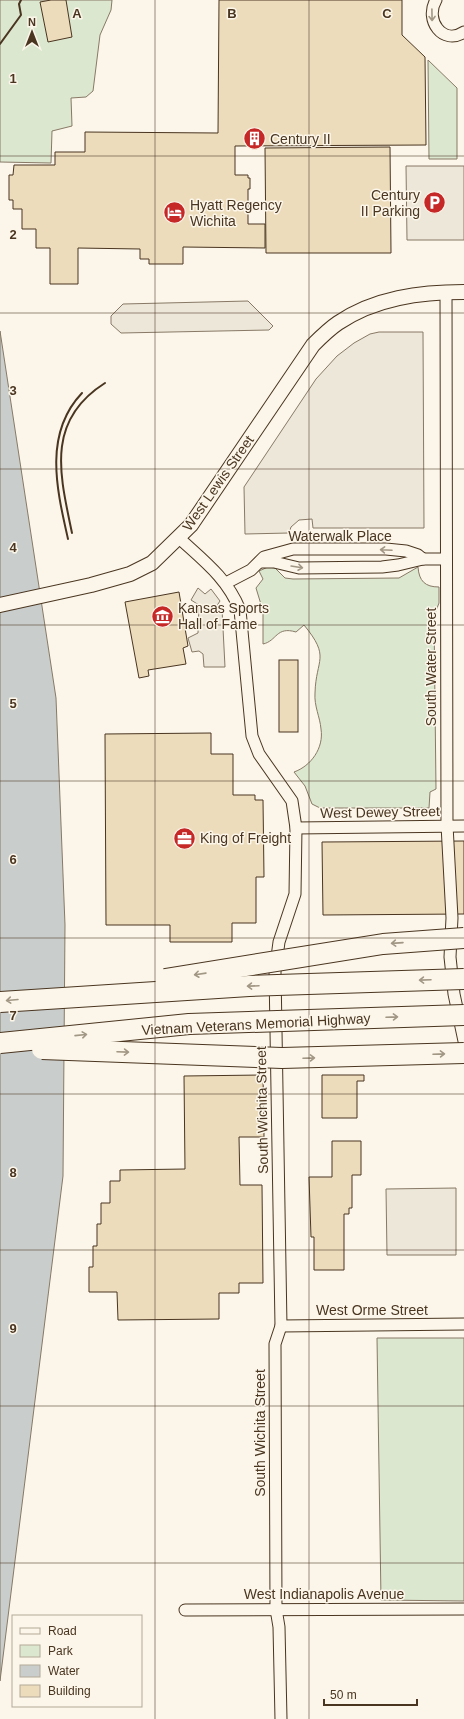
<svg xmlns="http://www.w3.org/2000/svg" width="464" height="1719" viewBox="0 0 464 1719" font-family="Helvetica,sans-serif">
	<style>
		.green { fill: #dce7d0; stroke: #887966 }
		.parking { fill: #ede7d9; stroke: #887966 }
		.water { fill: #c9cecd; stroke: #887966 }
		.building { fill: #ecdcbc; stroke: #4a3520 }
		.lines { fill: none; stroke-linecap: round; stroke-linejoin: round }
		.minor-casing { stroke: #4a3520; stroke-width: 13 }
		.tertiary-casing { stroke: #4a3520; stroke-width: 16 }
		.minor { stroke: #fbf6e9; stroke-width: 11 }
		.tertiary { stroke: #fbf6e9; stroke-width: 14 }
		.motorway-bridge-casing { stroke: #4a3520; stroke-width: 22; stroke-linecap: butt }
		.motorway-bridge { stroke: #fbf6e9; stroke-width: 20 }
		.wall { stroke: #4a3520; stroke-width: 2 }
		.oneway { stroke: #a29684 }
		.grid { fill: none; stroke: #4a3520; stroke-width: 1; stroke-opacity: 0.55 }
		.labels { text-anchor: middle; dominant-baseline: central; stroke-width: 3; stroke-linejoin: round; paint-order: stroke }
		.poi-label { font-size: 14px; fill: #4a3520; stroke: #fbf6e9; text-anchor: start }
		.street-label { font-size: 14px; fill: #4a3520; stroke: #fbf6e9 }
		.grid-label { font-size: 13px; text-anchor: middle; font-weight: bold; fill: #4a3520; stroke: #fbf6e9; stroke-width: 3; stroke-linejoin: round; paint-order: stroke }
	</style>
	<rect width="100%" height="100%" fill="#fbf6e9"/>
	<!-- green -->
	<g class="green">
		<path d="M 0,0 L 112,0 L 111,10 L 100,35 L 93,91 L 86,97 L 71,98 L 72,126 L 52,131 L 51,163 L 0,162 Z"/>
		<path d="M 428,60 L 457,88 L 457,159 L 429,159 Z"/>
		<path d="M 268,567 L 275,568 L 285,578 L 293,579 L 399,578 L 418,567 C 419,581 425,587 439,587 L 439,603 L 434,616 L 436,789 L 430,792 L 429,808 L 320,808 L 312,804 L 305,786 L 294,772 C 311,766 324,748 321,729 C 320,717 314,706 315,693 C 316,658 331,658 304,625 L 296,632 C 276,626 277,641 263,644 L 263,611 L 256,588 L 263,579 L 259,571 Z"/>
		<path d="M 377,1338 L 464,1338 L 464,1601 L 381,1600 Z"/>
	</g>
	<!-- parking -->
	<g class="parking">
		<path d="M 406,166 L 464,166 L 464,240 L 407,240 Z"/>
		<path d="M 248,301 L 273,326 L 269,330 L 121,333 L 111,324 L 111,316 L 123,304 Z"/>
		<path d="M 379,332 L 423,332 L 424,528 L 313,528 L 312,519 L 299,520 L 291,527 L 289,533 L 245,534 L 244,487 L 316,379 L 337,356 L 354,343 L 370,334 Z"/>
		<path d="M 198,588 L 205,594 L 211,589 L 220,601 L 214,610 L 222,609 L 225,667 L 204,667 L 203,654 L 199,651 L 192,652 L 188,638 L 198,633 L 199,605 L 191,600 Z"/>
		<path d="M 456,1188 L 456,1255 L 387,1255 L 386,1189 Z"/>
	</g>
	<!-- water -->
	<path class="water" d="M 0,331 L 56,698 L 65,925 L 63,1176 L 0,1681 Z"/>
	<!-- building -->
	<g class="building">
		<path d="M 51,0 L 66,0 L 72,37 L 48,42 L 40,2 Z"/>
		<path d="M 219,0 L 402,0 L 402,35 L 425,57 L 426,145 L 235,146 L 235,175 L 248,175 L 248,178 L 250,178 L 250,189 L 248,189 L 248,224 L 265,224 L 265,248 L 183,247 L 183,264 L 149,264 L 149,259 L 140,259 L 140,249 L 78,248 L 78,284 L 50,284 L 50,248 L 36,248 L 36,229 L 22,229 L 22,209 L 13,209 L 13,200 L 9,200 L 9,175 L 13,175 L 14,165 L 55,165 L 55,152 L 85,152 L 85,132 L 218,133 Z"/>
		<path d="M 390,147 L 391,253 L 266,253 L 265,148 Z"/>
		<path d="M 179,592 L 188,646 L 183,648 L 186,664 L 148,670 L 149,676 L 139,678 L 125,602 Z"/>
		<rect x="279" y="660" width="19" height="72"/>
		<path d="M 211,733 L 211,754 L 233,754 L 233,795 L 255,795 L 255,800 L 263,800 L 264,877 L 256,877 L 256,923 L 232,923 L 232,942 L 170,942 L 170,925 L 106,925 L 105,734 Z"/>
		<path d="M 464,841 L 464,914 L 323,915 L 322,842 Z"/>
		<path d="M 263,1075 L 264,1137 L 239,1137 L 240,1185 L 262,1185 L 263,1283 L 239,1283 L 239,1293 L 219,1293 L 219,1319 L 118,1320 L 117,1292 L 89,1292 L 89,1267 L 93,1267 L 93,1246 L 97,1246 L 97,1224 L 101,1224 L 101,1203 L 110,1203 L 110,1181 L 120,1181 L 120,1170 L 185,1169 L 184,1076 Z"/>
		<path d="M 322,1075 L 364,1075 L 364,1081 L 357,1081 L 357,1118 L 322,1118 Z"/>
		<path d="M 332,1141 L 361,1141 L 361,1175 L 352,1175 L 352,1208 L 349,1208 L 349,1214 L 344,1214 L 344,1270 L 314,1270 L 314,1237 L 311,1237 L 309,1177 L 332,1177 Z"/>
	</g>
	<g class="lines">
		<defs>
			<g id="minor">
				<path d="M 436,0 C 424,20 443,46 464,32"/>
				<path d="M 446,292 L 447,825 L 452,918 L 450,957 L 454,994 L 464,1041"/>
				<path d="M 179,538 C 204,561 227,578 240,610 L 252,736 L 259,754 L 292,801 L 296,828 L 295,894 L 279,942 L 275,972 L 281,1326 L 275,1344 L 276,1609 L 279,1627 L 281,1719"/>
				<path d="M 261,562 L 274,562 L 299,568 L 382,567 L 398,565 L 423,559 L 446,559"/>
				<path d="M 226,583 L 251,570 L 264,557 L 293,549 L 386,549 L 406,551 L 418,555 L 423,559"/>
				<path d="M 296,828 L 464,826"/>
				<path d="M 281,1326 L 464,1324"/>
				<path d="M 185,1610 L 464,1609"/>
			</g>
			<path id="tertiary" d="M 0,605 L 91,585 L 130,574 L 152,563 L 191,525 L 313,345 C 321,337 329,329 338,323 C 375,298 420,292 464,292"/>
		</defs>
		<!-- minor casing -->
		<use href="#minor" class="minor-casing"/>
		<!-- tertiary casing -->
		<use href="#tertiary" class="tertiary-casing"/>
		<!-- minor -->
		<use href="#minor" class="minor"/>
		<!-- tertiary -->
		<use href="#tertiary" class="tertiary"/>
		<defs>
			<g id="motorway-bridge">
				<path d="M 165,979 L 383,944 L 464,938"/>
				<path d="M 0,1002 L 249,986 L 464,979"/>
				<path d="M 0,1043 L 189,1024 L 464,1015"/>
				<path d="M 42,1049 L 282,1058 L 464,1053"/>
			</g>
		</defs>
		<!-- motorway-bridge casing -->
		<use href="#motorway-bridge" class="motorway-bridge-casing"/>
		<!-- motorway-bridge -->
		<use href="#motorway-bridge" class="motorway-bridge"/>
		<!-- wall -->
		<g class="wall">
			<path d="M 0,44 L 21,15 L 19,4 L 21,0"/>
			<path d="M 72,533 C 60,475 45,421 105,383"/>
			<path d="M 68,539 C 57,490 43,434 82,393"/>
		</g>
	</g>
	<!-- one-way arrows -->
	<defs><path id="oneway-shaft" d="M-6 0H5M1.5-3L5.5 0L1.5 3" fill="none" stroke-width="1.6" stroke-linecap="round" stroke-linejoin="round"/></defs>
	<g class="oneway">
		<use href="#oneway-shaft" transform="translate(432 15) rotate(89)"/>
		<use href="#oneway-shaft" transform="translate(386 550) rotate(-177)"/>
		<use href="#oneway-shaft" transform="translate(297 567) rotate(9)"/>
		<use href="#oneway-shaft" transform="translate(397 943) rotate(176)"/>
		<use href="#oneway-shaft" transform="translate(200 974) rotate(172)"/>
		<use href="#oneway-shaft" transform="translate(425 980) rotate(178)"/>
		<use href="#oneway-shaft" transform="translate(253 986) rotate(178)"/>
		<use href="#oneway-shaft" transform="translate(12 1000) rotate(175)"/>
		<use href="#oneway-shaft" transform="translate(392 1017) rotate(-2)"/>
		<use href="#oneway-shaft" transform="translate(81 1035) rotate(-6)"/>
		<use href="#oneway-shaft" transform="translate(123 1052) rotate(2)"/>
		<use href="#oneway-shaft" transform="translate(439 1054) rotate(-2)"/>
		<use href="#oneway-shaft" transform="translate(309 1058) rotate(-2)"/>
	</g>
	<!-- grid -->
	<path class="grid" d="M 155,0 L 155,1719M 309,0 L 309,1719M 0,156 L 464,156M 0,313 L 464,313M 0,469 L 464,469M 0,625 L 464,625M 0,781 L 464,781M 0,938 L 464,938M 0,1094 L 464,1094M 0,1250 L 464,1250M 0,1406 L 464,1406M 0,1563 L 464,1563"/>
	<!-- icons -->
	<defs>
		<symbol id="building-disc" viewBox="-11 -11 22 22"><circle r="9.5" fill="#c62828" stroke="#fbf6e9"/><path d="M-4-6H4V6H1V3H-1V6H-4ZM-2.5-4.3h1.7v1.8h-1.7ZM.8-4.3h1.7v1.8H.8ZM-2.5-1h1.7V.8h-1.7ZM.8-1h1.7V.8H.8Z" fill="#fff"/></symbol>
		<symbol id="parking-disc" viewBox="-11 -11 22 22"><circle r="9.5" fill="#c62828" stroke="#fbf6e9"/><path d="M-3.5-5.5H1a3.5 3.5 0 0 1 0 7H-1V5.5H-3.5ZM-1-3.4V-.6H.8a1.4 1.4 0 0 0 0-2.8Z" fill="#fff"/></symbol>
		<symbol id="hotel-disc" viewBox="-11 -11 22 22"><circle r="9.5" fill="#c62828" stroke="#fbf6e9"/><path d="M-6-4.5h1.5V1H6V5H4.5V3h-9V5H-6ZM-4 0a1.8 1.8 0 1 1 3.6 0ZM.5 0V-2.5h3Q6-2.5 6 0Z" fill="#fff"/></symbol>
		<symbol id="museum-disc" viewBox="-11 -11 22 22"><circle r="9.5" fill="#c62828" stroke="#fbf6e9"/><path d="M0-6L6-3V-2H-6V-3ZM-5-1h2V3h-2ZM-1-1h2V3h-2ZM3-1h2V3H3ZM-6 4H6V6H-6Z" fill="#fff"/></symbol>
		<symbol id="office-disc" viewBox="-11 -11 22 22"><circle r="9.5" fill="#c62828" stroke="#fbf6e9"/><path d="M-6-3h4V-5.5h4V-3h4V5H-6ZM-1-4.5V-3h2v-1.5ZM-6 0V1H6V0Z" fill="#fff"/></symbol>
	</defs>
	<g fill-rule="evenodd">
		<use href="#building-disc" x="242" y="126" width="25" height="25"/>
		<use href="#parking-disc" x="422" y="190" width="25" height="25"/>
		<use href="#hotel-disc" x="162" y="200" width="25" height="25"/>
		<use href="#museum-disc" x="150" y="604" width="25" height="25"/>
		<use href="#office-disc" x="172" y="826" width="25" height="25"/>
	</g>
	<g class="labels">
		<!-- poi labels -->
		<g class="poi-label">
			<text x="270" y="139">Century II</text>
			<text x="420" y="195" text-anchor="end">Century<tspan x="420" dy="16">II Parking</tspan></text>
			<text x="190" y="205">Hyatt Regency<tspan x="190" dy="16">Wichita</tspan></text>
			<text x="178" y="608">Kansas Sports<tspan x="178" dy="16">Hall of Fame</tspan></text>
			<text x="200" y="838">King of Freight</text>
		</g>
		<!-- street labels -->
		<g class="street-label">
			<text transform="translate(218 483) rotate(-55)">West Lewis Street</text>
			<text x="340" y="536">Waterwalk Place</text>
			<text transform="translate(431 667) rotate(-90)">South Water Street</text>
			<text transform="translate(380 812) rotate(-1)">West Dewey Street</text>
			<text transform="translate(256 1024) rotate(-3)">Vietnam Veterans Memorial Highway</text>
			<text transform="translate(262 1110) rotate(-91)">South Wichita Street</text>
			<text x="372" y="1310">West Orme Street</text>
			<text transform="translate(260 1433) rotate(-90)">South Wichita Street</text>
			<text x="324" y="1594">West Indianapolis Avenue</text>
		</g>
	</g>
	<g class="grid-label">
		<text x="77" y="18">A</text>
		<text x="232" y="18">B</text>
		<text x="387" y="18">C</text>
		<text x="13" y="83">1</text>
		<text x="13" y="239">2</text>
		<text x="13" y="395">3</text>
		<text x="13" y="552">4</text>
		<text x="13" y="708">5</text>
		<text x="13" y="864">6</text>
		<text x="13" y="1020">7</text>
		<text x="13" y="1177">8</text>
		<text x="13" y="1333">9</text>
	</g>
	<!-- legend -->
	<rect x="12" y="1615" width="130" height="92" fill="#fbf6e9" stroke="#b4a999"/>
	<rect x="20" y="1628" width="20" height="6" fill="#fbf6e9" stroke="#b4a999"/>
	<text x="48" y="1635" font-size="12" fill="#4a3520">Road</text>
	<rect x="20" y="1645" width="20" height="12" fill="#dce7d0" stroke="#b4a999"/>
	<text x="48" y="1655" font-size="12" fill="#4a3520">Park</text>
	<rect x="20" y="1665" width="20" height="12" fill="#c9cecd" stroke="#b4a999"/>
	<text x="48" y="1675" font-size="12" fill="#4a3520">Water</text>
	<rect x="20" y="1685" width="20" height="12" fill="#ecdcbc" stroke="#b4a999"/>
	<text x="48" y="1695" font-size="12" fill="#4a3520">Building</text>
	<!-- north arrow -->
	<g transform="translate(32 32)" stroke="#fbf6e9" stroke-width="3" paint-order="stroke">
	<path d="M0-3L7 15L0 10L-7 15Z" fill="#4a3520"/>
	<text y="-6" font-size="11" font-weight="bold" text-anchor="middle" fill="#4a3520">N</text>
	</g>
	<!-- scale -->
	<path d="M324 1699v6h93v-6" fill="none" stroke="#4a3520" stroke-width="2"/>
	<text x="330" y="1699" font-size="12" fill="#4a3520" stroke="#fbf6e9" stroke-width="3" paint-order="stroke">50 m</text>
</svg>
